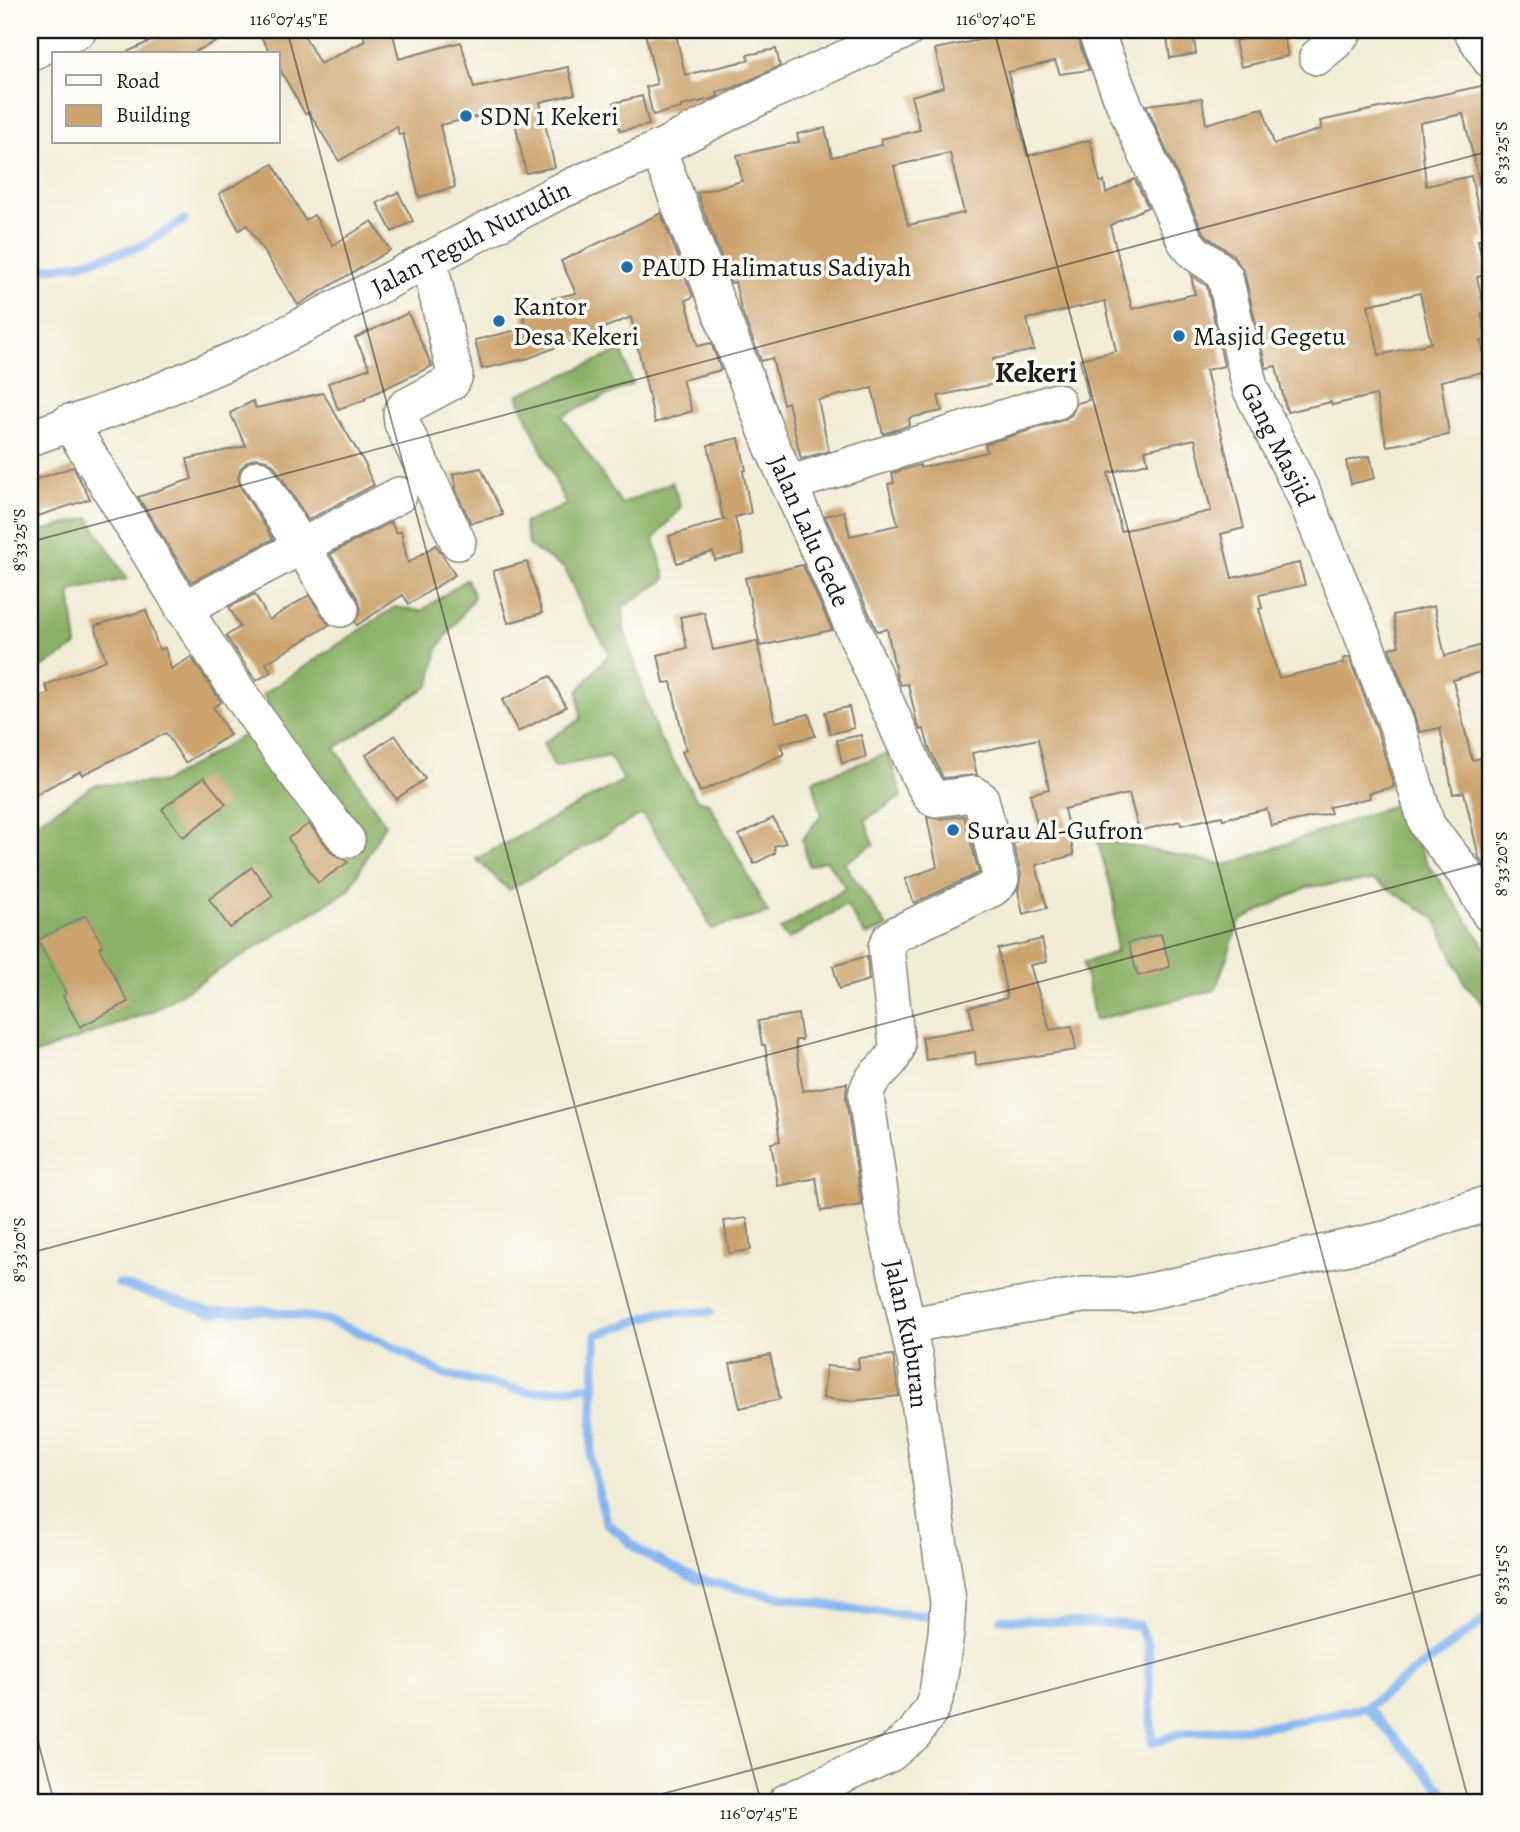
<svg xmlns="http://www.w3.org/2000/svg" width="1520" height="1832" viewBox="0 0 1520 1832" font-family="Alegreya,serif">
	<style>
		.forest { fill: #8ab065; stroke: #536640; stroke-width: 2 }
		.lines { fill: none; stroke-linecap: round; stroke-linejoin: round }
		.stream { stroke: #85b4f0; stroke-width: 9 }
		.building { fill: #cda46f; fill-rule: evenodd }
		.minor-casing { stroke: #868478; stroke-width: 38 }
		.minor { stroke: #fff; stroke-width: 35 }
		.ticks { fill: none; stroke: #1c1c1c; stroke-width: 2; stroke-opacity: 0.45 }
		.poi-dot { fill: #1f6fb2; stroke: #fdfcf7; stroke-width: 2.5 }
		.labels { text-anchor: middle; dominant-baseline: central; stroke-width: 7; stroke-linejoin: round; paint-order: stroke }
		.poi-label { font-size: 26px; fill: #1c1c1c; stroke: #fdfcf7; text-anchor: start }
		.street-label { font-size: 26px; fill: #1c1c1c; stroke: #fdfcf7 }
		.quarter-label { font-size: 30px; font-weight: bold; fill: #1c1c1c; stroke: #fdfcf7 }
		.neatline { fill: none; stroke: #1c1c1c; stroke-width: 2.5 }
		.ticks-label { font-size: 18px; text-anchor: middle; fill: #1c1c1c }
	</style>
	<rect width="100%" height="100%" fill="#fdfcf7"/>
	<filter id="ink" filterUnits="userSpaceOnUse"><feTurbulence type="fractalNoise" baseFrequency=".0143" numOctaves="2"/><feDisplacementMap in="SourceGraphic" scale="14" xChannelSelector="R" yChannelSelector="G"/><feConvolveMatrix kernelMatrix="1 2 1 2 8 2 1 2 1" color-interpolation-filters="sRGB"/></filter>
	<filter id="wash" filterUnits="userSpaceOnUse"><feTurbulence type="fractalNoise" baseFrequency=".00686" numOctaves="4" result="noise"/><feDisplacementMap in="SourceGraphic" scale="28" xChannelSelector="R" yChannelSelector="G"/><feGaussianBlur stdDeviation="1.57" result="paint"/><feColorMatrix in="noise" values="0 0 0 0 0 0 0 0 0 0 0 0 0 0 0 0 0 1.4 0 .05"/><feComposite in="paint" operator="in"/></filter>
	<g filter="url(#wash)">
		<rect width="100%" height="100%" fill="#f1ecd5"/>
		<!-- forest -->
		<g class="forest">
			<path d="M 622,350 L 632,384 L 562,416 L 622,504 L 672,482 L 681,507 L 654,539 L 666,579 L 623,607 L 624,630 L 658,736 L 697,800 L 709,803 L 768,913 L 711,929 L 697,896 L 642,814 L 509,890 L 476,859 L 624,780 L 609,756 L 554,767 L 543,743 L 581,719 L 578,691 L 610,653 L 584,612 L 565,569 L 529,546 L 524,523 L 566,505 L 517,395 Z"/>
			<path d="M 89,518 L 127,579 L 70,591 L 77,646 L 30,675 L 30,534 Z"/>
			<path d="M 467,579 L 474,597 L 438,648 L 430,685 L 335,748 L 385,824 L 349,890 L 153,1011 L 30,1056 L 30,826 L 95,785 L 164,782 L 274,717 L 263,694 L 395,607 L 421,611 Z"/>
			<path d="M 888,753 L 902,796 L 865,820 L 874,844 L 844,863 L 887,927 L 866,936 L 846,905 L 788,940 L 780,930 L 846,888 L 826,860 L 809,866 L 802,840 L 821,815 L 813,780 Z"/>
			<path d="M 1399,803 L 1427,863 L 1490,953 L 1490,1012 L 1465,984 L 1435,918 L 1374,880 L 1307,887 L 1240,921 L 1215,990 L 1095,1020 L 1083,963 L 1116,952 L 1114,898 L 1097,839 L 1227,865 Z"/>
		</g>
		<g class="lines">
			<!-- stream -->
			<g class="stream">
				<path d="M 30,270 L 77,264 L 142,246 L 184,220"/>
				<path d="M 119,1284 L 211,1312 L 262,1310 L 326,1320 L 384,1342 L 445,1375 L 529,1392 L 594,1386 L 596,1335 L 660,1313 L 710,1312"/>
				<path d="M 594,1386 L 591,1460 L 606,1522 L 641,1552 L 696,1579 L 760,1593 L 863,1611 L 929,1616"/>
				<path d="M 1001,1619 L 1138,1625 L 1148,1644 L 1152,1743 L 1178,1734 L 1278,1725 L 1366,1707 L 1490,1616"/>
				<path d="M 1366,1707 L 1453,1802"/>
			</g>
		</g>
		<g id="blocks">
			<!-- building -->
			<g class="building">
				<path d="M 174,30 L 241,30 L 190,54 L 123,54 Z"/>
				<path d="M 257,30 L 301,30 L 320,64 L 365,41 L 362,30 L 392,30 L 399,59 L 461,42 L 474,88 L 568,67 L 575,94 L 540,102 L 555,167 L 526,173 L 512,109 L 440,125 L 455,187 L 419,197 L 403,134 L 399,135 L 397,126 L 339,161 L 309,112 L 305,114 L 278,66 L 278,54 L 271,54 Z"/>
				<path d="M 658,30 L 675,30 L 685,75 L 749,60 L 747,55 L 776,49 L 780,66 L 733,88 L 717,92 L 718,96 L 712,99 L 681,106 L 681,108 L 653,115 L 646,87 L 657,84 L 645,33 Z"/>
				<path d="M 1029,30 L 1075,30 L 1089,70 L 1060,74 L 1055,61 L 1008,72 L 1027,156 L 1090,140 L 1100,182 L 1104,181 L 1106,193 L 1135,179 L 1148,207 L 1110,225 L 1132,309 L 1195,294 L 1191,275 L 1207,286 L 1224,366 L 1206,370 L 1244,528 L 1221,534 L 1232,578 L 1299,563 L 1305,585 L 1259,595 L 1262,608 L 1259,609 L 1279,678 L 1344,663 L 1343,659 L 1349,657 L 1377,730 L 1394,787 L 1369,793 L 1370,798 L 1329,807 L 1331,813 L 1271,826 L 1267,809 L 1223,819 L 1222,816 L 1181,825 L 1180,821 L 1139,831 L 1129,794 L 1064,809 L 1074,855 L 1036,865 L 1047,908 L 1023,914 L 1018,891 L 1021,874 L 1013,843 L 1040,837 L 1030,794 L 1049,789 L 1038,739 L 972,753 L 977,775 L 943,778 L 929,748 L 924,729 L 921,730 L 917,723 L 908,684 L 901,685 L 897,678 L 887,629 L 877,631 L 825,516 L 844,511 L 850,536 L 898,525 L 888,484 L 894,483 L 892,473 L 920,465 L 920,468 L 987,452 L 985,444 L 1063,420 L 1071,415 L 1077,403 L 1089,400 L 1080,359 L 1116,351 L 1105,301 L 1027,319 L 1034,350 L 993,359 L 999,383 L 938,396 L 942,411 L 909,418 L 910,425 L 883,434 L 872,388 L 818,400 L 829,451 L 801,459 L 788,402 L 783,404 L 772,358 L 761,361 L 741,309 L 735,282 L 731,283 L 697,193 L 742,181 L 737,155 L 799,142 L 797,134 L 825,128 L 832,157 L 882,145 L 881,139 L 920,130 L 911,96 L 944,87 L 935,49 ZM 950,153 L 964,213 L 908,225 L 894,166 ZM 1195,439 L 1211,511 L 1121,531 L 1108,473 L 1148,463 L 1145,450 Z"/>
				<path d="M 1166,30 L 1193,30 L 1196,54 L 1170,58 Z"/>
				<path d="M 1282,30 L 1288,56 L 1241,67 L 1235,41 Z"/>
				<path d="M 1490,84 L 1490,188 L 1481,189 L 1463,114 L 1420,123 L 1426,186 L 1471,176 L 1485,238 L 1478,240 L 1485,275 L 1477,277 L 1485,313 L 1481,314 L 1487,340 L 1481,341 L 1488,371 L 1441,381 L 1449,435 L 1387,446 L 1376,395 L 1332,405 L 1331,402 L 1287,412 L 1276,366 L 1266,368 L 1244,272 L 1232,254 L 1209,238 L 1202,230 L 1146,105 L 1202,98 L 1206,124 L 1263,108 L 1274,144 L 1322,129 L 1320,121 ZM 1420,293 L 1431,343 L 1379,355 L 1368,305 Z"/>
				<path d="M 642,96 L 649,125 L 620,131 L 614,103 Z"/>
				<path d="M 273,164 L 305,220 L 314,215 L 333,245 L 372,221 L 390,250 L 298,305 L 247,225 L 239,230 L 219,194 Z"/>
				<path d="M 398,192 L 413,221 L 392,232 L 377,203 Z"/>
				<path d="M 661,213 L 693,297 L 686,300 L 698,346 L 711,343 L 721,370 L 682,380 L 692,411 L 655,423 L 631,317 L 529,358 L 482,369 L 475,340 L 526,328 L 521,306 L 576,293 L 561,261 Z"/>
				<path d="M 408,313 L 432,366 L 365,398 L 365,400 L 338,409 L 328,383 L 370,368 L 355,338 Z"/>
				<path d="M 323,393 L 367,467 L 366,468 L 374,485 L 308,520 L 275,467 L 267,460 L 256,458 L 248,461 L 240,469 L 238,478 L 241,488 L 273,539 L 191,582 L 138,497 L 192,479 L 187,459 L 246,446 L 230,413 L 253,401 L 256,408 Z"/>
				<path d="M 739,438 L 746,470 L 743,471 L 751,513 L 735,517 L 744,554 L 715,560 L 713,552 L 677,563 L 669,536 L 726,519 L 723,519 L 708,445 Z"/>
				<path d="M 1370,456 L 1375,478 L 1351,484 L 1346,461 Z"/>
				<path d="M 73,467 L 90,499 L 38,516 L 30,489 L 30,481 Z"/>
				<path d="M 481,468 L 503,515 L 471,523 L 457,493 L 453,474 Z"/>
				<path d="M 391,522 L 396,533 L 401,531 L 408,563 L 436,545 L 455,575 L 409,604 L 403,595 L 357,625 L 355,622 L 361,609 L 358,599 L 330,554 Z"/>
				<path d="M 527,562 L 542,613 L 508,623 L 493,571 Z"/>
				<path d="M 803,565 L 832,630 L 760,646 L 745,578 Z"/>
				<path d="M 255,594 L 269,620 L 309,595 L 329,625 L 266,663 L 271,672 L 256,681 L 226,636 L 240,627 L 229,607 Z"/>
				<path d="M 1434,606 L 1445,656 L 1482,645 L 1490,669 L 1453,680 L 1472,760 L 1490,756 L 1490,864 L 1484,864 L 1479,858 L 1464,792 L 1453,794 L 1440,728 L 1420,732 L 1389,648 L 1399,646 L 1393,615 Z"/>
				<path d="M 146,610 L 159,650 L 165,648 L 171,669 L 191,657 L 221,702 L 213,707 L 230,735 L 185,763 L 166,733 L 82,775 L 80,771 L 30,797 L 30,702 L 49,693 L 45,685 L 106,660 L 95,626 Z"/>
				<path d="M 704,612 L 713,650 L 757,641 L 775,722 L 809,714 L 815,736 L 780,744 L 784,754 L 700,792 L 682,752 L 686,750 L 671,682 L 664,683 L 658,655 L 687,648 L 680,617 Z"/>
				<path d="M 550,676 L 566,707 L 518,732 L 502,700 Z"/>
				<path d="M 849,707 L 854,728 L 830,734 L 825,712 Z"/>
				<path d="M 395,735 L 425,779 L 396,799 L 366,755 Z"/>
				<path d="M 861,735 L 866,757 L 842,763 L 837,740 Z"/>
				<path d="M 204,777 L 226,804 L 183,837 L 162,809 Z"/>
				<path d="M 964,816 L 979,873 L 914,903 L 905,879 L 937,867 L 927,817 L 939,819 Z"/>
				<path d="M 773,818 L 786,843 L 774,846 L 775,853 L 754,864 L 739,835 Z"/>
				<path d="M 309,824 L 332,853 L 348,862 L 318,883 L 288,838 Z"/>
				<path d="M 252,867 L 273,896 L 230,928 L 209,899 Z"/>
				<path d="M 86,915 L 103,946 L 99,948 L 128,1002 L 80,1027 L 63,996 L 66,994 L 38,940 Z"/>
				<path d="M 1161,934 L 1170,967 L 1138,976 L 1128,943 Z"/>
				<path d="M 1042,939 L 1047,962 L 1030,965 L 1050,1030 L 1072,1026 L 1076,1050 L 976,1065 L 975,1052 L 926,1060 L 922,1037 L 974,1028 L 969,1007 L 1007,998 L 998,949 Z"/>
				<path d="M 867,956 L 869,980 L 839,989 L 833,966 Z"/>
				<path d="M 798,1014 L 802,1040 L 795,1040 L 803,1091 L 847,1083 L 846,1099 L 862,1205 L 821,1211 L 816,1178 L 778,1186 L 771,1143 L 780,1141 L 765,1045 L 762,1045 L 758,1021 Z"/>
				<path d="M 747,1218 L 751,1250 L 729,1253 L 724,1221 Z"/>
				<path d="M 770,1355 L 780,1399 L 740,1408 L 730,1364 Z"/>
				<path d="M 893,1355 L 899,1396 L 851,1401 L 823,1398 L 826,1366 L 859,1369 L 858,1358 Z"/>
			</g>
		</g>
	</g>
	<g filter="url(#ink)">
		<use href="#blocks" fill-opacity="0" stroke="#868478" stroke-width="2"/>
		<g class="lines">
			<defs>
				<g id="minor">
					<path id="s1" d="M 1095,30 L 1123,102 L 1185,241 L 1195,253 L 1217,268 L 1225,277 L 1250,388 L 1303,493 L 1361,632 L 1396,723 L 1427,825 L 1468,877 L 1490,915"/>
					<path d="M 1471,30 L 1490,60"/>
					<path d="M 30,53 L 79,30"/>
					<path d="M 1317,57 L 1335,42 L 1345,30"/>
					<path id="s2" d="M 658,149 L 771,444 L 919,776 L 931,797 L 936,799 L 974,794 L 981,799 L 1001,879 L 999,883 L 992,889 L 898,933 L 890,939 L 886,947 L 897,1046 C 892,1070 870,1070 866,1096 L 884,1219 L 916,1364 L 920,1408 L 948,1602 L 946,1634 L 937,1693 L 932,1708 L 914,1734 L 890,1754 L 786,1802"/>
					<path d="M 429,259 L 455,375 L 452,382 L 405,407 L 401,413 L 402,423 L 458,542"/>
					<path d="M 69,422 C 156,565 242,709 347,840"/>
					<path id="s3" d="M 30,438 L 141,399 L 256,350 L 558,192 L 658,149 L 768,93 L 907,30"/>
					<path d="M 258,478 L 341,609"/>
					<path d="M 789,484 L 1057,401"/>
					<path d="M 183,609 L 399,495"/>
					<path d="M 909,1325 L 1083,1295 L 1130,1295 L 1155,1290 L 1389,1238 L 1440,1218 L 1490,1203"/>
				</g>
			</defs>
			<!-- minor casing -->
			<use href="#minor" class="minor-casing"/>
			<!-- minor -->
			<use href="#minor" class="minor"/>
		</g>
	</g>
	<!-- ticks -->
	<path class="ticks" d="M 287,30 L 761,1802M 994,30 L 1469,1802M 30,542 L 1490,151M 30,1253 L 1490,861M 30,1711 L 54,1802M 632,1802 L 1490,1572"/>
	<!-- markers -->
	<g class="poi-dot">
		<circle cx="466" cy="116" r="7"/>
		<circle cx="627" cy="267" r="7"/>
		<circle cx="499" cy="321" r="7"/>
		<circle cx="1179" cy="336" r="7"/>
		<circle cx="953" cy="830" r="7"/>
	</g>
	<g class="labels">
		<!-- poi labels -->
		<g class="poi-label">
			<text x="480" y="116">SDN 1 Kekeri</text>
			<text x="641" y="267">PAUD Halimatus Sadiyah</text>
			<text x="513" y="306">Kantor<tspan x="513" dy="30">Desa Kekeri</tspan></text>
			<text x="1193" y="336">Masjid Gegetu</text>
			<text x="967" y="830">Surau Al-Gufron</text>
		</g>
		<!-- street labels -->
		<g class="street-label">
			<text stroke="none"><textPath href="#s3" startOffset="485">Jalan Teguh Nurudin</textPath></text>
			<text stroke="none"><textPath href="#s1" startOffset="460">Gang Masjid</textPath></text>
			<text stroke="none"><textPath href="#s2" startOffset="411">Jalan Lalu Gede</textPath></text>
			<text stroke="none"><textPath href="#s2" startOffset="1376">Jalan Kuburan</textPath></text>
		</g>
		<!-- quarter labels -->
		<g class="quarter-label">
			<text x="1036" y="372">Kekeri</text>
		</g>
	</g>
	<!-- margin -->
	<rect width="1520" height="1832" fill="none" stroke="#fdfcf7" stroke-width="77"/>
	<!-- legend -->
	<rect x="52" y="52" width="228" height="91" fill="#fdfcf7" stroke="#a3a29f" stroke-width="2"/>
	<rect x="66" y="75" width="35" height="10" fill="#ffffff" stroke="#a3a29f" stroke-width="2"/>
	<text x="116" y="88" font-size="21" fill="#1c1c1c">Road</text>
	<rect x="66" y="105" width="35" height="21" fill="#cda46f" stroke="#a3a29f" stroke-width="2"/>
	<text x="116" y="122" font-size="21" fill="#1c1c1c">Building</text>
	<rect x="38" y="38" width="1444" height="1756" class="neatline"/>
	<g class="ticks-label">
		<text x="289" y="25">116°07'45"E</text>
		<text x="996" y="25">116°07'40"E</text>
		<text transform="translate(1501 153) rotate(-90)" y="6">8°33'25"S</text>
		<text transform="translate(19 540) rotate(-90)" y="6">8°33'25"S</text>
		<text transform="translate(1501 864) rotate(-90)" y="6">8°33'20"S</text>
		<text transform="translate(19 1250) rotate(-90)" y="6">8°33'20"S</text>
		<text transform="translate(1501 1575) rotate(-90)" y="6">8°33'15"S</text>
		<text x="759" y="1819">116°07'45"E</text>
	</g>
</svg>
